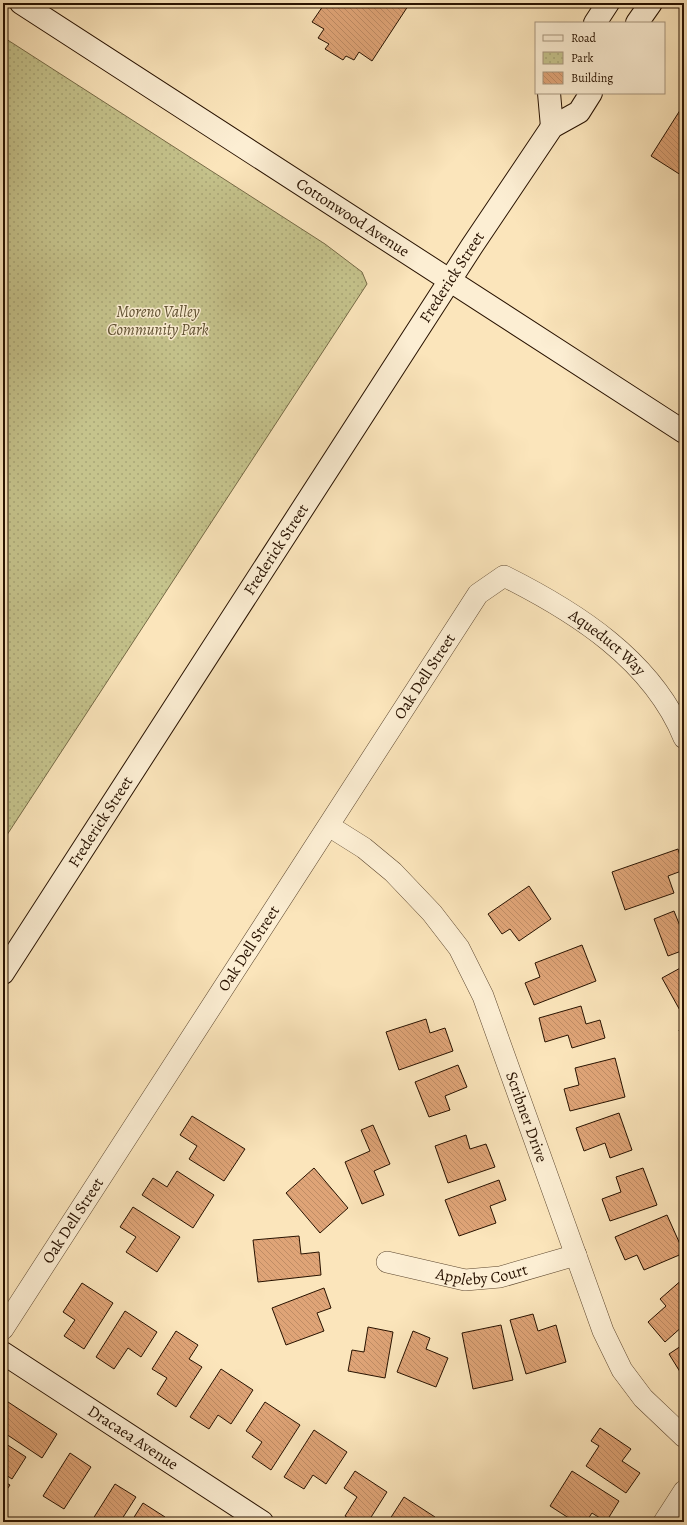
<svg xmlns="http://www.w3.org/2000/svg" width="687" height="1525" viewBox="0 0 687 1525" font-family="Alegreya,serif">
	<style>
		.park { fill: url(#park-dots); stroke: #766a46 }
		.building { fill: url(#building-back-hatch); stroke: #281200 }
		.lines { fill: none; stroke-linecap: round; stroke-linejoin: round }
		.street-casing { stroke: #5d472f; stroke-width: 22 }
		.secondary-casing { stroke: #281200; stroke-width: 24 }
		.street { stroke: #fceed3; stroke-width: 21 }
		.secondary { stroke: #fceed3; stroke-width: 22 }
		.labels { text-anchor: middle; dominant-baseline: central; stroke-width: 3; stroke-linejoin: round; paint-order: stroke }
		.street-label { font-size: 16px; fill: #281200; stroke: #fceed3 }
		.park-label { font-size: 16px; font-style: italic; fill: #5f5031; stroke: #fceed3 }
	</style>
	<defs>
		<pattern id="park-dots" width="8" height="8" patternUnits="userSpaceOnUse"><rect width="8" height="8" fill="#c5c38c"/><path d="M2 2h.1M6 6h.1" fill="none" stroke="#a9a677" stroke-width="1.8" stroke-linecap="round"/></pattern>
		<pattern id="building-back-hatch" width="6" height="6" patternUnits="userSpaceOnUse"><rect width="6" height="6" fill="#dfa477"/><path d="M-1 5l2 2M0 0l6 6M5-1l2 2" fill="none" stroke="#bf8c65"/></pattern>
	</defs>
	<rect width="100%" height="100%" fill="#fbe5bb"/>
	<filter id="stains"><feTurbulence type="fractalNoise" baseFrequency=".005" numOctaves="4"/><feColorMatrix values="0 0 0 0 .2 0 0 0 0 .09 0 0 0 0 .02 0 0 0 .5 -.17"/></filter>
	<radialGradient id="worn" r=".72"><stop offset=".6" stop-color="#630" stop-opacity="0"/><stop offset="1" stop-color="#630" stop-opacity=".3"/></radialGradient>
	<!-- park -->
	<path class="park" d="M 3,37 L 325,244 L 362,272 L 367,284 L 3,841 Z"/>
	<!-- building -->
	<g class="building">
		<path d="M 325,3 L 410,3 L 372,61 L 359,52 L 354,60 L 346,56 L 343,60 L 325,49 L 329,44 L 318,38 L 324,29 L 312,22 Z"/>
		<path d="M 684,104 L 684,177 L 651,156 Z"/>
		<path d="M 678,849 L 684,870 L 668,876 L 674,893 L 625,910 L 612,872 Z"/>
		<path d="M 529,886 L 551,919 L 519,941 L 510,929 L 502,934 L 488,914 Z"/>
		<path d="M 674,911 L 680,926 L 684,924 L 684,950 L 668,956 L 654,919 Z"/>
		<path d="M 582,945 L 596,981 L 534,1005 L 525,983 L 540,977 L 535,963 Z"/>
		<path d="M 684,966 L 684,1013 L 682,1014 L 662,978 Z"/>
		<path d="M 581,1006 L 586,1024 L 600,1020 L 605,1038 L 572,1048 L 568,1035 L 545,1042 L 539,1018 Z"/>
		<path d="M 426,1019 L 430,1033 L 445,1028 L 453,1051 L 399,1070 L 386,1032 Z"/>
		<path d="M 684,1028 L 684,1043 L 679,1030 Z"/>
		<path d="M 615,1058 L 625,1097 L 570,1111 L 564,1089 L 579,1085 L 575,1068 Z"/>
		<path d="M 458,1065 L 467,1087 L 445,1096 L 450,1110 L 429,1117 L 415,1082 Z"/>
		<path d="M 619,1113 L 632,1150 L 610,1158 L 605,1143 L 584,1151 L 576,1128 Z"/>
		<path d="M 192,1116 L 245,1149 L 224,1181 L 189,1159 L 197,1146 L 180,1135 Z"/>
		<path d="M 373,1125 L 390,1164 L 374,1171 L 384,1195 L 362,1204 L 345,1162 L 370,1151 L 361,1130 Z"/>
		<path d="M 466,1135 L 470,1149 L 486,1144 L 495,1167 L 448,1183 L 435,1146 Z"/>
		<path d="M 314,1168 L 348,1208 L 320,1233 L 286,1193 Z"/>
		<path d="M 643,1168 L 657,1205 L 610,1221 L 602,1199 L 621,1192 L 616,1177 Z"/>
		<path d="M 177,1171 L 214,1195 L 193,1228 L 142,1195 L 153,1178 L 167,1187 Z"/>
		<path d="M 499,1180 L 506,1200 L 490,1206 L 496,1223 L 459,1236 L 445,1200 Z"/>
		<path d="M 133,1207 L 180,1237 L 157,1272 L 126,1252 L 136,1237 L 120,1227 Z"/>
		<path d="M 667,1215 L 684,1253 L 644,1270 L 637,1255 L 625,1260 L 615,1237 Z"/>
		<path d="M 299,1236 L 301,1254 L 319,1252 L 321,1275 L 258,1282 L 253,1240 Z"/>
		<path d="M 684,1278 L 684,1325 L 665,1342 L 648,1322 L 666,1306 L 660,1299 Z"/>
		<path d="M 82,1283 L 113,1303 L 84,1349 L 64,1336 L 75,1320 L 63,1312 Z"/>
		<path d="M 324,1288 L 331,1308 L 317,1313 L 324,1331 L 286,1345 L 272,1308 Z"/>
		<path d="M 125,1311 L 157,1332 L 141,1357 L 128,1348 L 114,1369 L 96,1357 Z"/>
		<path d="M 533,1314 L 538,1331 L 556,1325 L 566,1362 L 526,1374 L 510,1320 Z"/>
		<path d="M 501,1325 L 513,1380 L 473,1389 L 462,1333 Z"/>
		<path d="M 368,1327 L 393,1332 L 385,1378 L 348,1371 L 352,1350 L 364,1352 Z"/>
		<path d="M 176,1331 L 198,1345 L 189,1359 L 202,1367 L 176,1407 L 157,1394 L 167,1378 L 152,1369 Z"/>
		<path d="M 413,1331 L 430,1338 L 426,1349 L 448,1358 L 436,1387 L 397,1372 Z"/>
		<path d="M 684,1344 L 684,1374 L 682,1375 L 669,1354 Z"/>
		<path d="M 221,1369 L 253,1390 L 231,1424 L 218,1415 L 209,1429 L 190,1417 Z"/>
		<path d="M 5,1400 L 57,1434 L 42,1458 L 3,1432 L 3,1404 Z"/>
		<path d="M 265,1402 L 300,1425 L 271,1470 L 252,1457 L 262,1442 L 246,1431 Z"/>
		<path d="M 600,1428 L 631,1449 L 622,1461 L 640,1473 L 626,1493 L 586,1466 L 599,1446 L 591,1441 Z"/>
		<path d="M 314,1430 L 347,1452 L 326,1484 L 313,1475 L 304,1489 L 284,1477 Z"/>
		<path d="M 3,1442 L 26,1457 L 12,1479 L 3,1473 Z"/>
		<path d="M 70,1453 L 91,1467 L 64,1509 L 43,1496 Z"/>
		<path d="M 355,1471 L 387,1492 L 368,1522 L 354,1522 L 345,1516 L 357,1497 L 344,1488 Z"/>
		<path d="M 572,1471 L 619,1501 L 606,1522 L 592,1513 L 586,1522 L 575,1522 L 550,1506 Z"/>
		<path d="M 3,1481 L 10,1485 L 3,1495 Z"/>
		<path d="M 115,1484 L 136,1497 L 120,1522 L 91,1522 Z"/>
		<path d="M 404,1497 L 435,1517 L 432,1522 L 388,1522 Z"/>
		<path d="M 143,1503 L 165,1517 L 161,1522 L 131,1522 Z"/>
	</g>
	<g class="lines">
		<defs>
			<g id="street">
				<path id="s1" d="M 329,826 L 364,848 L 393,872 L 432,913 L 459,948 L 483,996 L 603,1331 L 622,1370 L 643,1398 L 684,1437"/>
				<path id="s2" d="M 387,1262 L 465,1280 L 500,1277 L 576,1255"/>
				<path id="s3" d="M 3,1329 L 478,594 L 504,576 C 576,612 652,660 684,738"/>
				<path d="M 664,1522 L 684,1491"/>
			</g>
			<g id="secondary">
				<path id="s4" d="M 21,3 L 684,432"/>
				<path d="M 595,23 L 608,3"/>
				<path d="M 637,23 L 651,3"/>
				<path d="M 549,93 L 552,127"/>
				<path id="s5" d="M 3,973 L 472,246 L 552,127 L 579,112 L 591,93"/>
				<path id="s6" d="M 3,1353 L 262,1522"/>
			</g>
		</defs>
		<!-- street casing -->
		<use href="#street" class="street-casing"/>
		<!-- secondary casing -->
		<use href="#secondary" class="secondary-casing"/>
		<!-- street -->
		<use href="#street" class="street"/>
		<!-- secondary -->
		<use href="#secondary" class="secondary"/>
	</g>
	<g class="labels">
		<!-- street labels -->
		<g class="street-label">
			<text stroke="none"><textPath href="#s4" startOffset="395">Cottonwood Avenue</textPath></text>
			<text stroke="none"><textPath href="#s5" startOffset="828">Frederick Street</textPath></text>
			<text stroke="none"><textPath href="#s5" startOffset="504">Frederick Street</textPath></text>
			<text stroke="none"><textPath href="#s3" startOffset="1030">Aqueduct Way</textPath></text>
			<text stroke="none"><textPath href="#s3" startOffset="777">Oak Dell Street</textPath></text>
			<text stroke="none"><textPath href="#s5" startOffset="180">Frederick Street</textPath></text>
			<text stroke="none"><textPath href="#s3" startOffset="453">Oak Dell Street</textPath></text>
			<text stroke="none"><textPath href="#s1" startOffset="362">Scribner Drive</textPath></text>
			<text stroke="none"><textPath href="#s3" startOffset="129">Oak Dell Street</textPath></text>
			<text stroke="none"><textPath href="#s2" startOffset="97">Appleby Court</textPath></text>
			<text stroke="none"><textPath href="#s6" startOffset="155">Dracaea Avenue</textPath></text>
		</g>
		<!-- park labels -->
		<g class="park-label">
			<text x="158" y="312">Moreno Valley<tspan x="158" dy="18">Community Park</tspan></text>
		</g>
	</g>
	<!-- margin -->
	<rect width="687" height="1525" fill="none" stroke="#fbe5bb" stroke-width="16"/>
	<rect x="4" y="4" width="679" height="1517" fill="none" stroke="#281200" stroke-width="2"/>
	<rect x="8" y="8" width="671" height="1509" fill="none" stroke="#281200"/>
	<!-- legend -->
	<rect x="535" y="22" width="130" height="72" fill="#fceed3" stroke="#a7967f"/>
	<rect x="543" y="35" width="20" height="6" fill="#fceed3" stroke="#a7967f"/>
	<text x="571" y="42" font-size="12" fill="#281200">Road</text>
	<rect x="543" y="52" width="20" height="12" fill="url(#park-dots)" stroke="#a7967f"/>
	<text x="571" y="62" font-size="12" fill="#281200">Park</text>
	<rect x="543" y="72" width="20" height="12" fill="url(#building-back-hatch)" stroke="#a7967f"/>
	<text x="571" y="82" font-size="12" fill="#281200">Building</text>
	<rect width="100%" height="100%" filter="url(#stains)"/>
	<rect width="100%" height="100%" fill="url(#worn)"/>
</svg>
